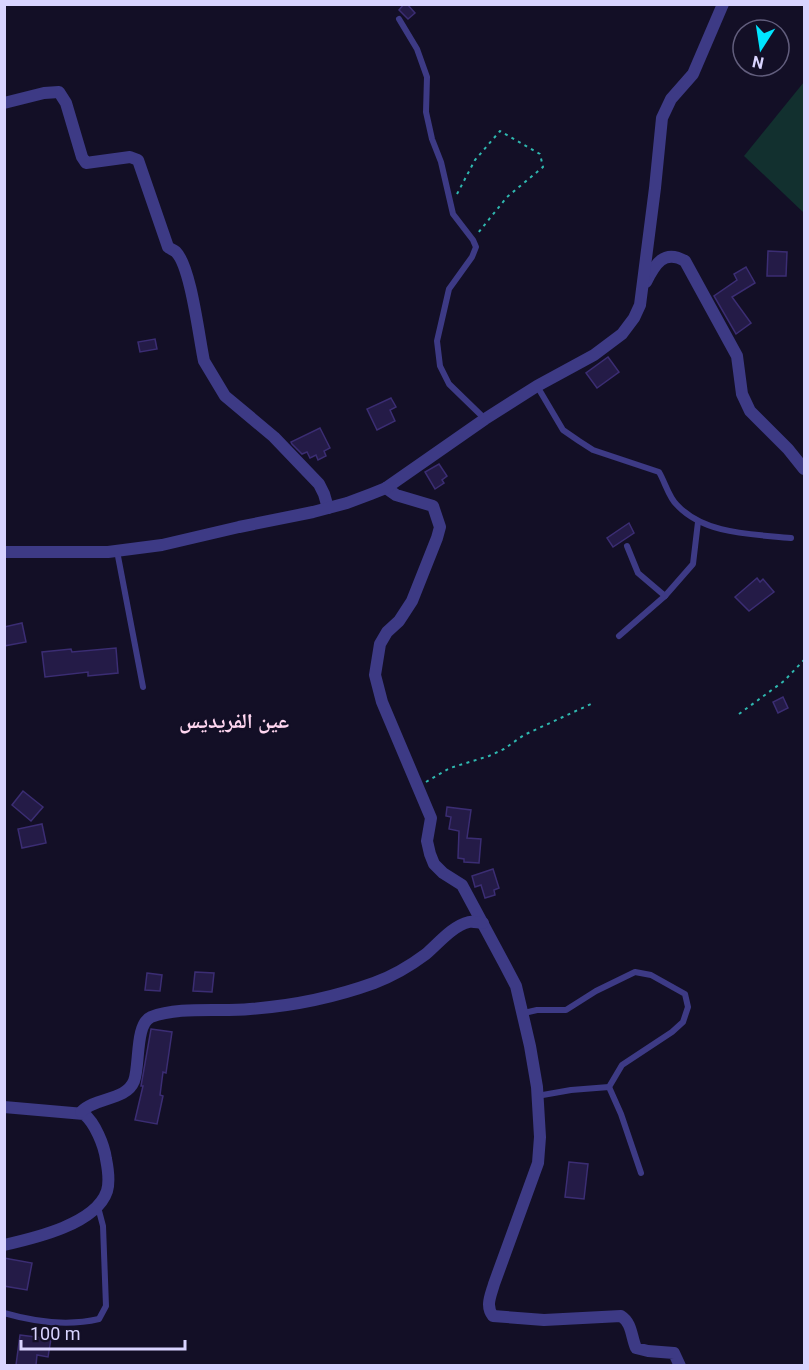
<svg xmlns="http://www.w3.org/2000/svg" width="809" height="1370" viewBox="0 0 809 1370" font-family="Roboto,'Noto Naskh Arabic',sans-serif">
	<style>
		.green { fill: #12302f }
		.building { fill: #241b47; stroke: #3b2d73; stroke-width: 1.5 }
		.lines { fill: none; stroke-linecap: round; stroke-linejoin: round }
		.path { stroke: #2fb8b0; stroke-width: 2; stroke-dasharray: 3 4.5; stroke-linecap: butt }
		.lane { stroke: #3d3a85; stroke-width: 6 }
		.street { stroke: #3d3a85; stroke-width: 12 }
		.labels { text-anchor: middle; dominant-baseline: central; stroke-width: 4.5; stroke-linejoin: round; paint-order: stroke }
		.quarter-label { font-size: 21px; font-weight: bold; fill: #ffd6f0; stroke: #130f26 }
	</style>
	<rect width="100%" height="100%" fill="#130f26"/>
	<!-- green -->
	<path class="green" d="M 804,82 L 804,213 L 744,156 Z"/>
	<!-- building -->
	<g class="building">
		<path d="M 404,4 L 407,4 L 415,13 L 408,19 L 399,10 Z"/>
		<path d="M 768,251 L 787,252 L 786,276 L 767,276 Z"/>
		<path d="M 746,267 L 755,283 L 732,297 L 751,323 L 736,334 L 714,296 L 737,280 L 734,274 Z"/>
		<path d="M 155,339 L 157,349 L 140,352 L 138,342 Z"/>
		<path d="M 608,357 L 619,372 L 597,388 L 586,373 Z"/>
		<path d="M 391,398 L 396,407 L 390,410 L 395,421 L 377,430 L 367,409 Z"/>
		<path d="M 320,428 L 330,448 L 324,451 L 326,456 L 318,460 L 316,455 L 310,458 L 307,452 L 302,454 L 292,444 L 291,442 Z"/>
		<path d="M 439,464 L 447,476 L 442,480 L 444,483 L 435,489 L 425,472 Z"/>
		<path d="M 629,523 L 634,533 L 613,547 L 607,538 Z"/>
		<path d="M 757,578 L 760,582 L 763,579 L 774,592 L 749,611 L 735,597 Z"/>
		<path d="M 22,623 L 26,642 L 4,646 L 4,627 Z"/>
		<path d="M 116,648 L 118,673 L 88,676 L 88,672 L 45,677 L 42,652 L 71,649 L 72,652 Z"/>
		<path d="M 783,697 L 788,708 L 778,713 L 773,702 Z"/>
		<path d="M 23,791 L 43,807 L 31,821 L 12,805 Z"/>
		<path d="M 447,807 L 471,810 L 467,838 L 481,839 L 479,863 L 464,862 L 464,859 L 458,858 L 459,831 L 449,829 L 451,817 L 446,816 Z"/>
		<path d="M 42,824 L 46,843 L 22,848 L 18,829 Z"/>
		<path d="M 493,869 L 499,888 L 494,890 L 495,895 L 485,898 L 481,885 L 475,887 L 472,876 Z"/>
		<path d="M 195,972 L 214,973 L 212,992 L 193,991 Z"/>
		<path d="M 147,973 L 162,975 L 160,991 L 145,990 Z"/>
		<path d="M 151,1029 L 172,1032 L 166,1073 L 163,1072 L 160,1095 L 163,1096 L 157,1124 L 135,1120 L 143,1086 L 141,1086 Z"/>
		<path d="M 569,1162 L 588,1164 L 584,1199 L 565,1197 Z"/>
		<path d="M 4,1258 L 32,1263 L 27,1290 L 4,1286 Z"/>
		<path d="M 20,1335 L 51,1339 L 48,1357 L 37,1355 L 36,1365 L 16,1365 Z"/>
	</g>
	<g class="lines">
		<!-- path -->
		<g class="path">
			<path d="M 457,194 L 475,160 L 500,131 L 540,154 L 543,167 L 507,197 L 478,233"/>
			<path d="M 739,714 L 784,681 L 804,660"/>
			<path d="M 426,782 L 450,768 L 489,756 L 504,749 L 524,735 L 591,704"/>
		</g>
		<!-- lane -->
		<g class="lane">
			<path d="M 399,19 L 417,49 L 427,77 L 426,112 L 432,139 L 441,162 L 453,214 L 473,240 L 476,247 L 472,257 L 449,289 L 437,341 L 440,366 L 449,384 L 485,419"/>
			<path d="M 537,386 L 563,430 L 579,441 L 593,450 L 659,472 C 665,482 669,498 677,505 C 705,535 753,534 791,538"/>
			<path d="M 627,546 L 638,573 L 665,596 L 693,564 L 698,522"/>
			<path d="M 117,551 L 143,687"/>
			<path d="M 619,636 L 665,596"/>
			<path d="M 524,1013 L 537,1010 L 566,1010 L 596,991 L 635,972 L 651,975 L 685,994 L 688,1007 L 683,1022 L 672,1032 L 622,1065 L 609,1087"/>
			<path d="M 537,1096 L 571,1090 L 609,1087 L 621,1114 L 641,1173"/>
			<path d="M 4,1313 C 35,1322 69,1326 99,1319 L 106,1306 L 103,1226 L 98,1207"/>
		</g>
		<!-- street -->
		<g class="street">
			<path d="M 4,103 L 44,93 L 59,92 L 66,103 L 82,157 L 86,163 L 130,157 L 138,160 L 168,247 C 169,248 175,251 176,252 C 191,267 199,338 204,361 L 225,396 L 274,437 L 319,484 L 324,494 L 328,508"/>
			<path d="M 646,282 C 655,264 664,249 685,261 L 737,356 L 742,394 L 750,411 L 788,449 L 804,469"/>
			<path d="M 386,488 L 396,495 L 433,506 L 440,527 L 437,538 L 412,601 L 399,621 L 387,632 L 380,644 L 375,675 L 382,702 L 431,818 L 427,841 L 430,854 L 434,864 L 443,873 L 462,885 L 505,965 L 516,986 L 530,1046 L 537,1087 L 540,1137 L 538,1163 L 494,1284 C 491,1295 485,1306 493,1316 L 544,1320 L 621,1316 C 632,1323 631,1336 636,1348 L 648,1351 L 674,1353 L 680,1366"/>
			<path d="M 4,552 L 108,552 L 162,545 L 239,527 L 313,512 L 347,503 L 371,494 L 386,488 L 485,419 L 537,386 L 594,355 L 622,334 L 634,318 L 640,305 L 655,188 L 662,118 L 671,99 L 693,74 L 723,4"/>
			<path d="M 4,1107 L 84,1114 C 95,1123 104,1145 106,1159 C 108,1169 110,1181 107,1191 C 96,1224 35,1238 4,1245"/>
			<path d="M 81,1112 C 95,1097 126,1101 134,1081 C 140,1065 135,1024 151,1017 C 179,1006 220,1012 250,1009 C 292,1006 335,997 374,983 C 393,976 410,966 426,954 C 438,944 452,926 469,922 C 473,921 479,923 483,923"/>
		</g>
	</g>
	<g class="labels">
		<!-- quarter labels -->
		<g class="quarter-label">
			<text x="234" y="721">عين الفريديس</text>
		</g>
	</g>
	<!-- border -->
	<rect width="809" height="1370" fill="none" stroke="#d9d4ff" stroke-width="12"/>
	<!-- north arrow -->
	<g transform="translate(761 48) rotate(192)"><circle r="28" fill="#130f26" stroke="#625e7d" stroke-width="1.5"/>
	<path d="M0-4.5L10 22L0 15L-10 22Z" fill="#00e5ff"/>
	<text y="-9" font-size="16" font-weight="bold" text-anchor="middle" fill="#d9d4ff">N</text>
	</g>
	<!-- scale -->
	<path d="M21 1340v9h164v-9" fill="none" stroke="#d9d4ff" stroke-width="3"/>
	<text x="30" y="1340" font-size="18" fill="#d9d4ff" stroke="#130f26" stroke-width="4.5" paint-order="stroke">100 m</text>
</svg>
